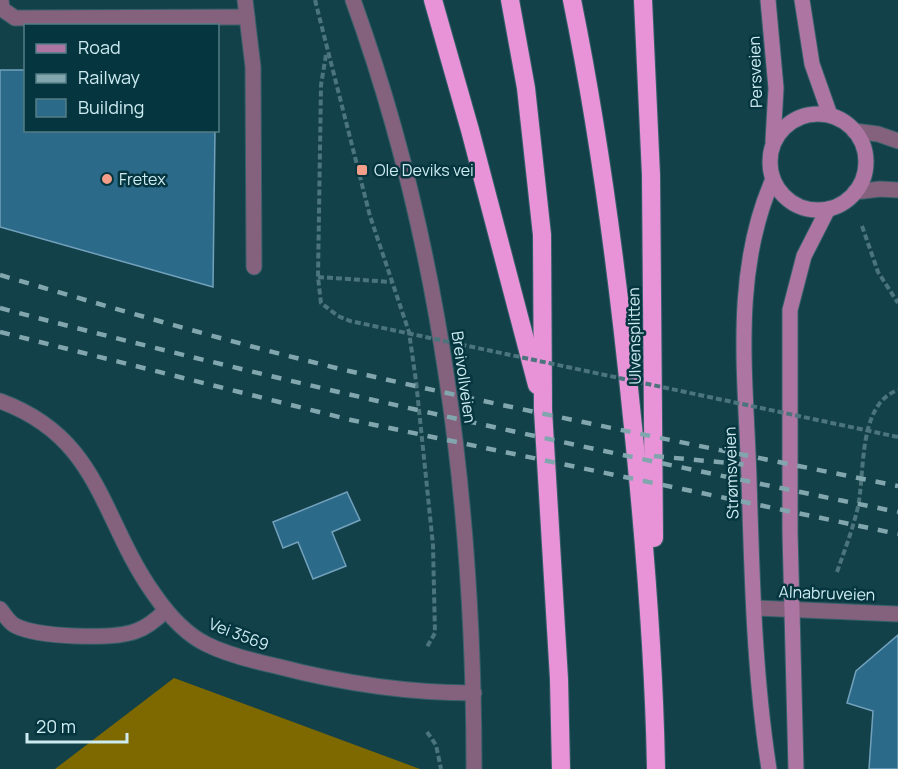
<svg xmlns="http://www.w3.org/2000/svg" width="898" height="769" viewBox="0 0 898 769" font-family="Manrope,sans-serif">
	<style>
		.forest { fill: #7e6800 }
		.building { fill: #2c6a89; stroke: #72a1bc; stroke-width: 1.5 }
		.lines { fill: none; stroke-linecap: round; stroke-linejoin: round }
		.service-casing { stroke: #356068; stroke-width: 17 }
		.minor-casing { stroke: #356068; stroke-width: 17 }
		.tertiary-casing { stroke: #356068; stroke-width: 17 }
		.secondary-casing { stroke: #356068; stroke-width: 17 }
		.motorway-casing { stroke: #356068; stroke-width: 20 }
		.path { stroke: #4b747d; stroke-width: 4; stroke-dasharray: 6 3; stroke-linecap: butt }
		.service { stroke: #84617d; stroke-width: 15 }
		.minor { stroke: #84617d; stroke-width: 15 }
		.tertiary { stroke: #84617d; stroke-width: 15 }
		.secondary { stroke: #ad76a2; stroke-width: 15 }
		.motorway { stroke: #e893d8; stroke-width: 18 }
		.rail { stroke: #82a6ad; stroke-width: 4.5; stroke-dasharray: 10 10; stroke-linecap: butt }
		.path-bridge { stroke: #4b747d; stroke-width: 4; stroke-dasharray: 6 3; stroke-linecap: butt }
		.poi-dot { fill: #f49e89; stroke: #05363f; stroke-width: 2 }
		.labels { text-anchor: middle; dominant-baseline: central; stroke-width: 5; stroke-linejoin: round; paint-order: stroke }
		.street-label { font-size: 16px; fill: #ceebf2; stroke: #05363f }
		.poi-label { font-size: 16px; fill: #ceebf2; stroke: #05363f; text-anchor: start }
	</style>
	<rect width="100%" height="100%" fill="#13414a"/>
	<!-- forest -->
	<path class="forest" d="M 174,678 L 420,769 L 55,769 Z"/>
	<!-- building -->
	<g class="building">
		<path d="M 0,70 L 26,70 L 26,130 L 215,130 L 213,287 L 0,227 Z"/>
		<path d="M 347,492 L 360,520 L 332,532 L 346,566 L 313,579 L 298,542 L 283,548 L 273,522 Z"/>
		<path d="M 898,635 L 898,769 L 869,769 L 873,711 L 847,703 L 856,671 Z"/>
	</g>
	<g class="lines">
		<defs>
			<g id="service">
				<path d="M 1,0 L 2,9 L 15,18 L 247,17"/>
				<path d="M 245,0 L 253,67 L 254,267"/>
				<path d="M 0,609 C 5,615 9,623 16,626 C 38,637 112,640 136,631 C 148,627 157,619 166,610"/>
			</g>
			<g id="minor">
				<path d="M 0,401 C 101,438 100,518 154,594 C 167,613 186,634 206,644 C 228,655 253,661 276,666 C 341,683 406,693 474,693"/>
				<path d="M 755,608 L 898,614"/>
			</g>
			<g id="tertiary">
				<path d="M 353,0 C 442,245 474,509 474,769"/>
				<path d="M 854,131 L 878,134 L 898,141"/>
				<path d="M 855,192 L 880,189 L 898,190"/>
			</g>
			<g id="secondary">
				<path d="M 768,0 L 776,88 L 773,141"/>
				<path d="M 802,0 L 812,64 L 830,115"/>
				<circle cx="818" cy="162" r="48"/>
				<path d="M 769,769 C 754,673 752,576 749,479 C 746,378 731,274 773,179"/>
				<path d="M 796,769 L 790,532 L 790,310 L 804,256 L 828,209"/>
			</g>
			<g id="motorway">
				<path d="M 433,0 L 470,130 L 537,385"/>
				<path d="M 510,0 L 526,88 L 542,235 L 543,410 L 559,679 L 561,769"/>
				<path d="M 572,0 C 600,137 618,277 632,417 C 644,534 654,651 656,769"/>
				<path d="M 643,0 L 651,175 L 654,538"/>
			</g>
		</defs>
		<!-- service casing -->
		<use href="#service" class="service-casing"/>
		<!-- minor casing -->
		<use href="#minor" class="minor-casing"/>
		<!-- tertiary casing -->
		<use href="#tertiary" class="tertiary-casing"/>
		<!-- secondary casing -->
		<use href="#secondary" class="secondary-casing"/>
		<!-- motorway casing -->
		<use href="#motorway" class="motorway-casing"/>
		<!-- path -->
		<g class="path">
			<path d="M 315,0 L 370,216 L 409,332 L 416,381 L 433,545 L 435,633 L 427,647"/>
			<path d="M 326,55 L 321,85 L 318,277 L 321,303 L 338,316"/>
			<path d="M 862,226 L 878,272 L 898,303"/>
			<path d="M 318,277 L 392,282"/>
			<path d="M 837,572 C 844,552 852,531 857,511 C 866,476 856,405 898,390"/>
			<path d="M 427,732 L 436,745 L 441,769"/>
		</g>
		<!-- service -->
		<use href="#service" class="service"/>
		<!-- minor -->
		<use href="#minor" class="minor"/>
		<!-- tertiary -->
		<use href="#tertiary" class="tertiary"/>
		<!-- secondary -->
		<use href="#secondary" class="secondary"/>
		<!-- motorway -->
		<use href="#motorway" class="motorway"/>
		<!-- rail -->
		<g class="rail">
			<path d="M 0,275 C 116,309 232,343 349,371 C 531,413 715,449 898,486"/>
			<path d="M 0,308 C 297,387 597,451 898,512"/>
			<path d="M 0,332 L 351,420 L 898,534"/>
			<path d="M 654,456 L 750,465"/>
		</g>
		<!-- path-bridge -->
		<path class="path-bridge" d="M 338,316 L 350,321 L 898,437"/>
	</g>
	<!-- markers -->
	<g class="poi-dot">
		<rect x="356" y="164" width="12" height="12" rx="3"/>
		<circle cx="107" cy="179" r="6"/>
	</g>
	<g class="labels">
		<!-- street labels -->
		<g class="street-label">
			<text transform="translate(755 72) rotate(-92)">Persveien</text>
			<text transform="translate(634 336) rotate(-91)">Ulvensplitten</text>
			<text transform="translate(464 377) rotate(82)">Breivollveien</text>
			<text transform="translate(731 473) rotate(-92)">Strømsveien</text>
			<text transform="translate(827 593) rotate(2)">Alnabruveien</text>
			<text transform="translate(239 634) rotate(21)">Vei 3569</text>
		</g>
		<!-- poi labels -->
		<g class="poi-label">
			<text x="374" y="170">Ole Deviks vei</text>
			<text x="119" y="179">Fretex</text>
		</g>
	</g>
	<!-- legend -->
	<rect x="24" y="24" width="195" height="108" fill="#05363f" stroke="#557e87" stroke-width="1.5"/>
	<rect x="36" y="44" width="30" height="9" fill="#ad76a2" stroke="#557e87" stroke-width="1.5"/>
	<text x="78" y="54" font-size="18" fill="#ceebf2">Road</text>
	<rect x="36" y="74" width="30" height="9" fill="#82a6ad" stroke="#557e87" stroke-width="1.5"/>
	<text x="78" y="84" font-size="18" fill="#ceebf2">Railway</text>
	<rect x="36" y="99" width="30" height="18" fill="#2c6a89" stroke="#557e87" stroke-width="1.5"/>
	<text x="78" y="114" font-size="18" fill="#ceebf2">Building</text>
	<!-- scale -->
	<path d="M27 733v9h100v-9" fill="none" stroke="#ceebf2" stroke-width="3"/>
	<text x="36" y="733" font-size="18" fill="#ceebf2" stroke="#05363f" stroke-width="4.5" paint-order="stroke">20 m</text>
</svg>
